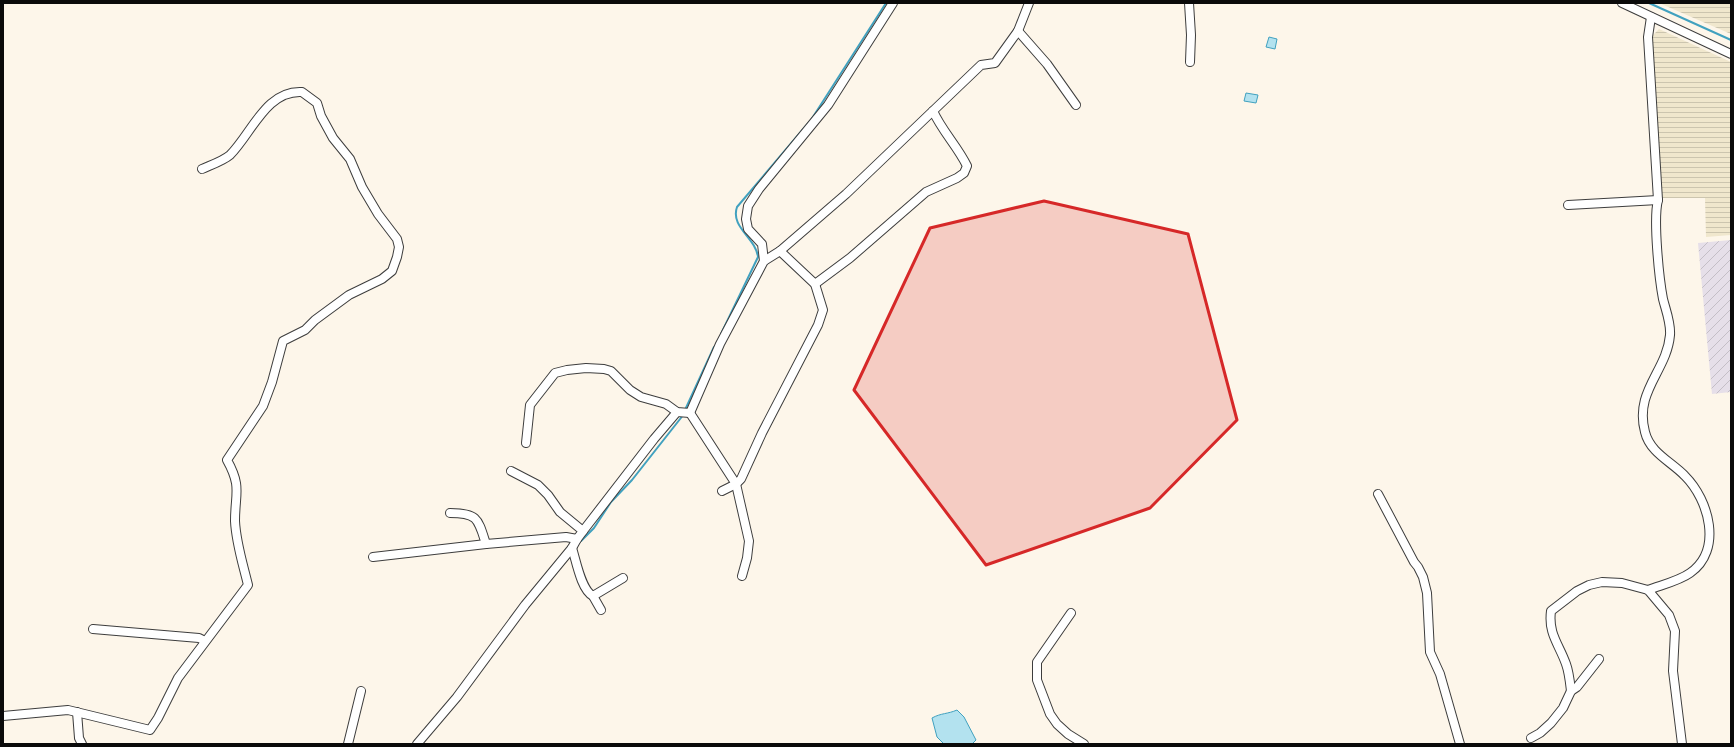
<svg xmlns="http://www.w3.org/2000/svg" width="1734" height="747" viewBox="0 0 1734 747" font-family="'Roboto Serif',serif">
	<style>
		.industrial { fill: url(#industrial-furrows) }
		.farmland { fill: url(#farmland-rules) }
		.water { fill: #b3e2ef; stroke: #41a1bf }
		.lines { fill: none; stroke-linecap: round; stroke-linejoin: round }
		.stream { stroke: #41a1bf; stroke-width: 2 }
		.street-casing { stroke: #3d3d3d; stroke-width: 10 }
		.street { stroke: #fff; stroke-width: 8 }
		.marked { fill: #d62828; fill-opacity: 0.2; stroke: #d62828; stroke-width: 3; stroke-linejoin: round }
	</style>
	<defs>
		<pattern id="industrial-furrows" width="10" height="10" patternUnits="userSpaceOnUse"><rect width="10" height="10" fill="#e6dfe9"/><path d="M-1 1l2-2M0 10L10 0M9 11l2-2" fill="none" stroke="#c4bec6"/></pattern>
		<pattern id="farmland-rules" width="6" height="5" patternUnits="userSpaceOnUse"><rect width="6" height="5" fill="#f0e7cd"/><path d="M0 2.5h6" fill="none" stroke="#ccc5af"/></pattern>
	</defs>
	<rect width="100%" height="100%" fill="#fdf6ea"/>
	<!-- industrial -->
	<path class="industrial" d="M 1731,240 L 1731,392 L 1712,394 L 1698,243 Z"/>
	<!-- farmland -->
	<g class="farmland">
		<path d="M 1659,3 L 1731,3 L 1731,34 L 1696,19 Z"/>
		<path d="M 1659,29 L 1731,62 L 1731,235 L 1706,237 L 1705,198 L 1662,198 L 1652,36 Z"/>
	</g>
	<!-- water -->
	<g class="water">
		<path d="M 1269,37 L 1277,39 L 1275,49 L 1266,47 Z"/>
		<path d="M 1246,93 L 1258,95 L 1256,103 L 1244,101 Z"/>
		<path d="M 957,710 L 964,717 L 976,740 L 972,744 L 944,744 L 937,737 L 932,718 C 941,713 948,714 957,710 Z"/>
	</g>
	<g class="lines">
		<!-- stream -->
		<g class="stream">
			<path d="M 1649,3 L 1731,40"/>
			<path d="M 721,334 L 758,257 C 756,238 730,227 737,207 L 811,120 L 886,3"/>
			<path d="M 685,410 L 714,347"/>
			<path d="M 581,541 L 594,528 L 611,502 L 632,480 L 684,414"/>
		</g>
		<defs>
			<g id="street">
				<path d="M 1189,3 L 1191,35 L 1190,62"/>
				<path d="M 1622,3 L 1731,54"/>
				<path d="M 1018,31 L 1047,64 L 1076,105"/>
				<path d="M 1568,205 L 1658,200"/>
				<path d="M 764,261 L 762,244 L 748,229 L 746,219 L 748,206 L 759,189 L 828,105 L 893,3"/>
				<path d="M 815,284 L 850,258 L 926,192 L 957,178 L 964,173 L 967,166 C 958,147 942,131 933,111"/>
				<path d="M 690,413 L 720,344 L 764,261 L 780,251 L 846,194 L 981,65 L 995,63 L 1018,31 L 1029,3"/>
				<path d="M 690,413 L 736,484 L 749,541 L 747,558 L 742,576"/>
				<path d="M 526,443 L 530,405 L 555,373 L 567,370 L 586,368 L 604,369 L 611,371 L 630,390 L 641,397 L 666,404 L 677,412 L 690,413"/>
				<path d="M 722,491 L 736,484 L 741,479 L 762,433 L 818,325 L 823,310 L 815,284 L 780,251"/>
				<path d="M 1378,494 L 1414,562 L 1418,567 L 1423,577 L 1427,593 L 1430,652 L 1440,674 L 1460,744"/>
				<path d="M 450,513 C 478,513 478,519 486,544"/>
				<path d="M 583,531 L 654,439 L 677,412"/>
				<path d="M 572,548 C 576,560 581,590 593,596 L 623,578"/>
				<path d="M 373,557 L 486,544 L 566,537 L 577,539"/>
				<path d="M 1648,590 C 1661,585 1679,581 1690,573 C 1723,550 1709,500 1685,476 C 1672,462 1650,453 1645,432 C 1634,391 1667,371 1670,335 C 1671,323 1666,311 1663,299 C 1659,278 1653,219 1658,200 L 1648,37 L 1651,17"/>
				<path d="M 593,596 L 601,610"/>
				<path d="M 1071,613 L 1037,662 L 1037,680 L 1050,714 L 1057,724 L 1068,734 L 1084,744"/>
				<path d="M 93,629 L 199,638 L 205,641"/>
				<path d="M 1571,691 C 1570,682 1569,672 1566,664 C 1559,644 1548,634 1551,611 L 1577,591 L 1589,585 L 1602,582 L 1622,583 L 1648,590 L 1669,615 L 1675,631 L 1673,671 L 1682,744"/>
				<path d="M 77,712 L 79,738 L 82,744"/>
				<path d="M 3,716 L 68,710 L 150,730 L 158,718 L 178,678 L 248,585 C 243,564 236,543 235,521 C 235,493 242,487 227,460 L 263,406 L 272,382 L 283,341 L 305,330 L 315,320 L 349,295 L 382,279 L 392,271 L 397,257 L 399,247 L 397,239 L 378,214 L 362,187 L 350,159 L 333,138 L 321,116 L 317,103 L 302,92 C 266,90 252,133 230,155 C 223,161 211,165 202,169"/>
				<path d="M 1531,738 L 1540,733 L 1551,723 L 1563,708 L 1571,691 L 1577,687 L 1599,659"/>
				<path d="M 348,744 L 361,691"/>
				<path d="M 417,744 L 457,697 L 525,605 L 572,548 L 577,539 L 583,531 L 560,512 L 548,495 L 538,485 L 511,471"/>
			</g>
		</defs>
		<!-- street casing -->
		<use href="#street" class="street-casing"/>
		<!-- street -->
		<use href="#street" class="street"/>
	</g>
	<!-- marked area -->
	<path class="marked" d="M 1044,201 L 1188,234 L 1237,420 L 1150,508 L 986,565 L 854,390 L 930,228 Z"/>
	<!-- border -->
	<rect width="1734" height="747" fill="none" stroke="#0a0a0a" stroke-width="8"/>
</svg>
